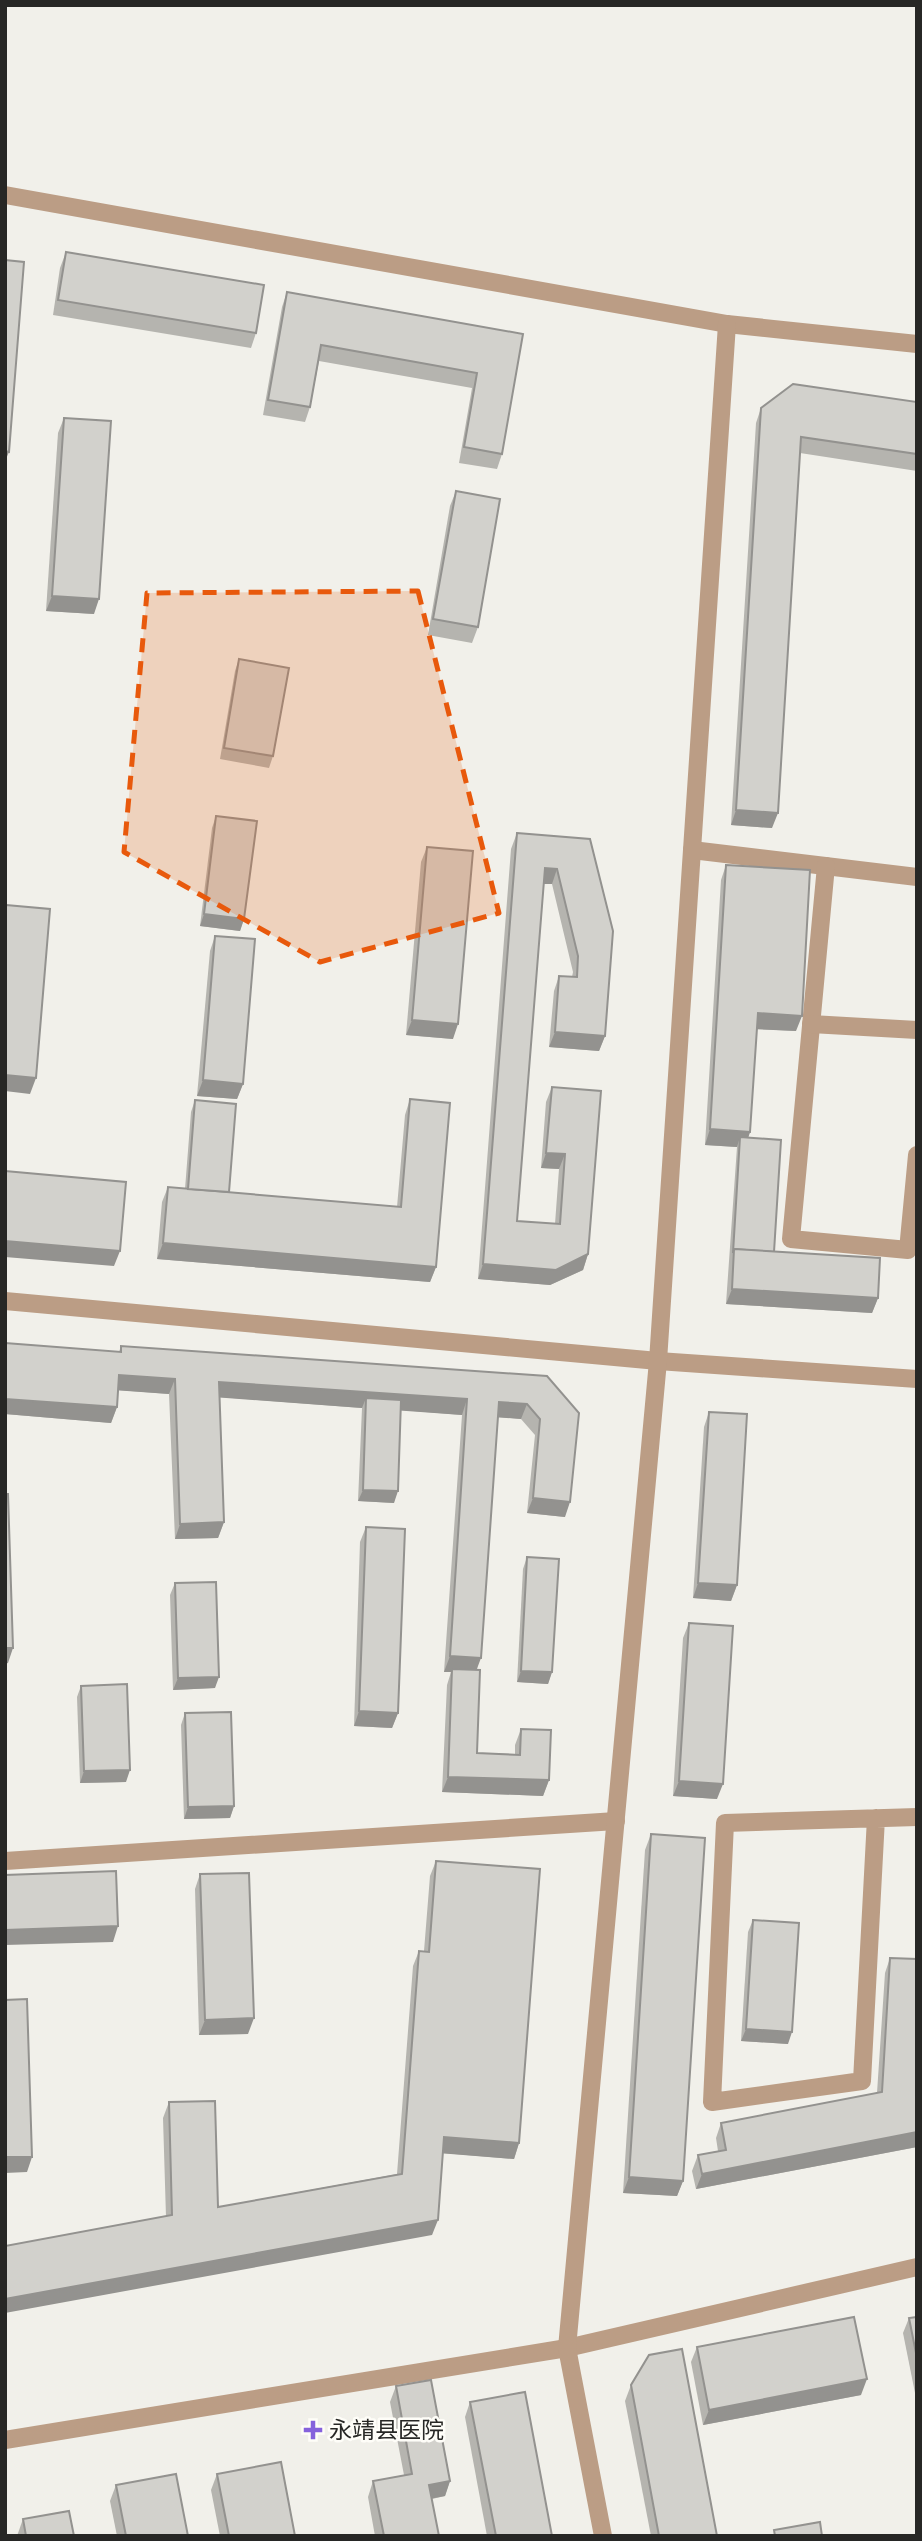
<svg xmlns="http://www.w3.org/2000/svg" width="922" height="2541" viewBox="0 0 922 2541" font-family="'Fira Sans Condensed','Noto Sans SC',sans-serif">
	<style>
		.lines { fill: none; stroke-linecap: round; stroke-linejoin: round }
		.minor { stroke: #bb9d85; stroke-width: 18 }
		.tertiary { stroke: #bb9d85; stroke-width: 18 }
		.wall { fill: #b5b4af }
		.shaded-wall { fill: #93928f }
		.building { fill: #d2d1cc; stroke: #93928f; stroke-width: 2 }
		.marked { fill: #e8590c; fill-opacity: 0.2; stroke: #e8590c; stroke-width: 5; stroke-dasharray: 14 9; stroke-linejoin: round }
		.poi-dot { fill: #8561dc; stroke: #fefdf8; stroke-width: 2.5 }
		.labels { text-anchor: middle; dominant-baseline: central; stroke-width: 5; stroke-linejoin: round; paint-order: stroke }
		.poi-label { font-size: 23px; fill: #272725; stroke: #fefdf8; text-anchor: start }
	</style>
	<rect width="100%" height="100%" fill="#f1f0ea"/>
	<g class="lines">
		<!-- minor -->
		<g class="minor">
			<path d="M 692,850 L 917,877"/>
			<path d="M 826,866 L 791,1239 L 908,1250 L 917,1155"/>
			<path d="M 811,1024 L 917,1030"/>
			<path d="M 876,1818 L 862,2081 L 712,2102 L 725,1823 L 917,1817"/>
			<path d="M 5,1861 L 616,1821"/>
		</g>
		<!-- tertiary -->
		<g class="tertiary">
			<path d="M 5,195 L 727,324 L 917,344"/>
			<path d="M 5,1301 L 658,1361 L 917,1379"/>
			<path d="M 5,2440 L 567,2348 L 917,2267"/>
			<path d="M 603,2536 L 567,2348 L 658,1361 L 727,324"/>
		</g>
	</g>
	<!-- wall -->
	<g class="wall">
		<path d="M 66,252 L 256,333 L 251,348 L 53,315 L 60,268 Z"/>
		<path d="M 287,292 L 523,334 L 502,454 L 497,469 L 459,463 L 472,388 L 319,361 L 310,407 L 305,422 L 263,415 L 282,307 Z"/>
		<path d="M 917,402 L 917,471 L 800,453 L 772,828 L 731,825 L 756,423 L 761,408 Z"/>
		<path d="M 64,418 L 94,614 L 46,611 L 58,433 Z"/>
		<path d="M 456,491 L 478,627 L 472,643 L 428,635 L 450,506 Z"/>
		<path d="M 239,659 L 273,756 L 269,768 L 220,759 L 235,671 Z"/>
		<path d="M 216,816 L 244,919 L 240,931 L 200,926 L 212,828 Z"/>
		<path d="M 517,833 L 590,839 L 605,1036 L 599,1051 L 549,1047 L 554,991 L 559,976 L 572,977 L 573,972 L 552,884 L 544,884 L 517,1221 L 555,1224 L 559,1169 L 541,1168 L 546,1102 L 552,1087 L 588,1254 L 583,1270 L 550,1285 L 478,1279 L 511,849 Z"/>
		<path d="M 427,847 L 453,1039 L 406,1035 L 421,862 Z"/>
		<path d="M 726,865 L 796,1031 L 757,1029 L 750,1132 L 748,1138 L 774,1252 L 878,1298 L 872,1313 L 726,1304 L 737,1147 L 705,1145 L 721,880 Z"/>
		<path d="M 215,936 L 243,1084 L 237,1099 L 197,1096 L 210,951 Z"/>
		<path d="M 410,1099 L 436,1267 L 430,1282 L 157,1259 L 162,1202 L 168,1187 L 185,1189 L 191,1112 L 195,1100 L 229,1192 L 397,1207 L 405,1115 Z"/>
		<path d="M 5,1343 L 119,1352 L 121,1346 L 547,1376 L 565,1517 L 527,1513 L 535,1435 L 521,1419 L 498,1417 L 477,1670 L 477,1753 L 515,1754 L 515,1745 L 521,1729 L 549,1780 L 543,1796 L 442,1792 L 447,1685 L 451,1672 L 444,1672 L 462,1415 L 401,1410 L 394,1503 L 358,1501 L 362,1408 L 219,1397 L 224,1522 L 218,1538 L 175,1539 L 169,1394 L 118,1390 L 117,1407 L 111,1423 L 5,1414 Z"/>
		<path d="M 709,1412 L 737,1585 L 731,1601 L 693,1598 L 704,1427 Z"/>
		<path d="M 366,1527 L 398,1713 L 392,1728 L 354,1726 L 360,1542 Z"/>
		<path d="M 527,1557 L 552,1672 L 548,1684 L 517,1682 L 523,1569 Z"/>
		<path d="M 175,1583 L 215,1688 L 173,1690 L 170,1595 Z"/>
		<path d="M 689,1623 L 717,1799 L 673,1796 L 683,1638 Z"/>
		<path d="M 81,1686 L 126,1782 L 80,1783 L 77,1697 Z"/>
		<path d="M 185,1713 L 234,1806 L 230,1818 L 184,1819 L 181,1725 Z"/>
		<path d="M 651,1834 L 683,2181 L 677,2196 L 623,2193 L 645,1850 Z"/>
		<path d="M 436,1861 L 519,2143 L 514,2159 L 443,2153 L 432,2235 L 166,2217 L 163,2118 L 169,2102 L 218,2207 L 397,2174 L 413,1966 L 419,1951 L 424,1951 L 430,1876 Z"/>
		<path d="M 200,1874 L 248,2034 L 199,2035 L 195,1889 Z"/>
		<path d="M 753,1920 L 788,2044 L 741,2041 L 748,1932 Z"/>
		<path d="M 890,1958 L 917,1959 L 917,2147 L 696,2189 L 692,2171 L 698,2155 L 718,2151 L 716,2138 L 721,2123 L 877,2093 L 885,1973 Z"/>
		<path d="M 917,2317 L 917,2403 L 903,2333 L 909,2318 Z"/>
		<path d="M 697,2347 L 861,2395 L 703,2425 L 691,2362 Z"/>
		<path d="M 631,2385 L 717,2536 L 651,2536 L 625,2401 Z"/>
		<path d="M 396,2386 L 450,2481 L 445,2496 L 432,2499 L 439,2536 L 375,2536 L 368,2497 L 373,2481 L 404,2475 L 390,2402 Z"/>
		<path d="M 470,2402 L 552,2536 L 487,2536 L 465,2417 Z"/>
		<path d="M 217,2474 L 295,2536 L 220,2536 L 211,2490 Z"/>
		<path d="M 116,2485 L 188,2536 L 117,2536 L 110,2501 Z"/>
		<path d="M 23,2519 L 74,2536 L 17,2536 Z"/>
	</g>
	<!-- shaded-wall -->
	<g class="shaded-wall">
		<path d="M 5,451 L 9,452 L 5,461 Z"/>
		<path d="M 52,596 L 99,599 L 94,614 L 46,611 Z"/>
		<path d="M 736,810 L 778,813 L 772,828 L 731,825 Z"/>
		<path d="M 545,868 L 557,869 L 552,884 L 539,884 Z"/>
		<path d="M 204,914 L 244,919 L 240,931 L 200,926 Z"/>
		<path d="M 758,1013 L 802,1016 L 796,1031 L 752,1029 Z"/>
		<path d="M 412,1020 L 458,1024 L 453,1039 L 406,1035 Z"/>
		<path d="M 555,1032 L 605,1036 L 599,1051 L 549,1047 Z"/>
		<path d="M 5,1075 L 36,1078 L 30,1094 L 5,1091 Z"/>
		<path d="M 203,1080 L 243,1084 L 237,1099 L 197,1096 Z"/>
		<path d="M 710,1129 L 750,1132 L 745,1147 L 740,1137 L 737,1147 L 705,1145 Z"/>
		<path d="M 546,1153 L 565,1154 L 559,1169 L 541,1168 Z"/>
		<path d="M 5,1241 L 120,1251 L 114,1266 L 5,1257 Z"/>
		<path d="M 163,1243 L 436,1267 L 430,1282 L 157,1259 Z"/>
		<path d="M 588,1254 L 583,1270 L 550,1285 L 478,1279 L 483,1264 Z"/>
		<path d="M 732,1289 L 878,1298 L 872,1313 L 726,1304 Z"/>
		<path d="M 119,1375 L 175,1379 L 169,1394 L 113,1390 Z"/>
		<path d="M 219,1382 L 467,1399 L 462,1415 L 365,1408 L 366,1398 L 362,1408 L 213,1397 Z"/>
		<path d="M 5,1399 L 117,1407 L 111,1423 L 5,1414 Z"/>
		<path d="M 499,1402 L 527,1404 L 521,1419 L 493,1417 Z"/>
		<path d="M 363,1490 L 398,1491 L 394,1503 L 358,1501 Z"/>
		<path d="M 533,1498 L 570,1502 L 565,1517 L 527,1513 Z"/>
		<path d="M 224,1522 L 218,1538 L 175,1539 L 180,1524 Z"/>
		<path d="M 698,1583 L 737,1585 L 731,1601 L 693,1598 Z"/>
		<path d="M 5,1648 L 13,1648 L 8,1663 L 5,1664 Z"/>
		<path d="M 450,1656 L 481,1658 L 475,1674 L 452,1669 L 451,1672 L 444,1672 Z"/>
		<path d="M 521,1671 L 552,1672 L 548,1684 L 517,1682 Z"/>
		<path d="M 219,1677 L 215,1688 L 173,1690 L 178,1678 Z"/>
		<path d="M 359,1711 L 398,1713 L 392,1728 L 354,1726 Z"/>
		<path d="M 130,1770 L 126,1782 L 80,1783 L 84,1771 Z"/>
		<path d="M 448,1777 L 549,1780 L 543,1796 L 442,1792 Z"/>
		<path d="M 679,1781 L 723,1784 L 717,1799 L 673,1796 Z"/>
		<path d="M 234,1806 L 230,1818 L 184,1819 L 188,1807 Z"/>
		<path d="M 118,1926 L 113,1942 L 5,1945 L 5,1930 Z"/>
		<path d="M 254,2018 L 248,2034 L 199,2035 L 205,2020 Z"/>
		<path d="M 746,2029 L 792,2032 L 788,2044 L 741,2041 Z"/>
		<path d="M 917,2132 L 917,2147 L 696,2189 L 702,2174 Z"/>
		<path d="M 444,2137 L 519,2143 L 514,2159 L 438,2153 Z"/>
		<path d="M 5,2157 L 32,2157 L 27,2172 L 5,2173 Z"/>
		<path d="M 629,2177 L 683,2181 L 677,2196 L 623,2193 Z"/>
		<path d="M 438,2220 L 432,2235 L 5,2313 L 5,2299 Z"/>
		<path d="M 867,2379 L 861,2395 L 703,2425 L 709,2410 Z"/>
		<path d="M 450,2481 L 445,2496 L 424,2500 L 429,2485 Z"/>
	</g>
	<!-- building -->
	<g class="building">
		<path d="M 66,252 L 264,285 L 256,333 L 58,300 Z"/>
		<path d="M 5,260 L 24,262 L 9,452 L 5,451 Z"/>
		<path d="M 287,292 L 523,334 L 502,454 L 464,447 L 477,373 L 321,345 L 310,407 L 268,400 Z"/>
		<path d="M 793,384 L 917,402 L 917,454 L 801,437 L 778,813 L 736,810 L 761,408 Z"/>
		<path d="M 64,418 L 111,421 L 99,599 L 52,596 Z"/>
		<path d="M 456,491 L 500,499 L 478,627 L 433,619 Z"/>
		<path d="M 239,659 L 289,668 L 273,756 L 224,748 Z"/>
		<path d="M 216,816 L 257,821 L 244,919 L 204,914 Z"/>
		<path d="M 517,833 L 590,839 L 613,931 L 605,1036 L 555,1032 L 559,976 L 577,977 L 578,956 L 557,869 L 545,868 L 517,1221 L 560,1224 L 565,1154 L 546,1153 L 552,1087 L 601,1091 L 588,1254 L 556,1270 L 483,1264 Z"/>
		<path d="M 427,847 L 473,851 L 458,1024 L 412,1020 Z"/>
		<path d="M 726,865 L 810,870 L 802,1016 L 758,1013 L 750,1132 L 710,1129 Z"/>
		<path d="M 6,905 L 50,909 L 36,1078 L 5,1075 Z"/>
		<path d="M 215,936 L 255,939 L 243,1084 L 203,1080 Z"/>
		<path d="M 410,1099 L 450,1103 L 436,1267 L 163,1243 L 168,1187 L 401,1207 Z"/>
		<path d="M 195,1100 L 236,1104 L 229,1192 L 188,1189 Z"/>
		<path d="M 740,1137 L 781,1140 L 774,1252 L 734,1249 L 733,1253 Z"/>
		<path d="M 5,1171 L 126,1182 L 120,1251 L 5,1241 Z"/>
		<path d="M 734,1249 L 880,1258 L 878,1298 L 732,1289 Z"/>
		<path d="M 5,1343 L 121,1352 L 121,1346 L 547,1376 L 579,1413 L 570,1502 L 533,1498 L 540,1419 L 527,1404 L 499,1402 L 481,1658 L 450,1656 L 467,1399 L 219,1382 L 224,1522 L 180,1524 L 175,1379 L 119,1375 L 117,1407 L 5,1399 Z"/>
		<path d="M 366,1398 L 401,1400 L 398,1491 L 363,1490 Z"/>
		<path d="M 709,1412 L 747,1414 L 737,1585 L 698,1583 Z"/>
		<path d="M 5,1494 L 8,1494 L 13,1648 L 5,1648 Z"/>
		<path d="M 366,1527 L 405,1529 L 398,1713 L 359,1711 Z"/>
		<path d="M 527,1557 L 559,1559 L 552,1672 L 521,1671 Z"/>
		<path d="M 216,1582 L 219,1677 L 178,1678 L 175,1583 Z"/>
		<path d="M 689,1623 L 733,1626 L 723,1784 L 679,1781 Z"/>
		<path d="M 452,1669 L 480,1670 L 477,1753 L 520,1755 L 521,1729 L 551,1730 L 549,1780 L 448,1777 Z"/>
		<path d="M 127,1684 L 130,1770 L 84,1771 L 81,1686 Z"/>
		<path d="M 231,1712 L 234,1806 L 188,1807 L 185,1713 Z"/>
		<path d="M 651,1834 L 705,1838 L 683,2181 L 629,2177 Z"/>
		<path d="M 436,1861 L 540,1869 L 519,2143 L 444,2137 L 438,2220 L 5,2299 L 5,2246 L 172,2215 L 169,2102 L 215,2101 L 218,2207 L 402,2174 L 419,1951 L 429,1952 Z"/>
		<path d="M 116,1871 L 118,1926 L 5,1930 L 5,1875 Z"/>
		<path d="M 249,1873 L 254,2018 L 205,2020 L 200,1874 Z"/>
		<path d="M 753,1920 L 799,1923 L 792,2032 L 746,2029 Z"/>
		<path d="M 890,1958 L 917,1959 L 917,2132 L 702,2174 L 698,2155 L 726,2150 L 721,2123 L 882,2092 Z"/>
		<path d="M 27,1999 L 32,2157 L 5,2157 L 5,2000 Z"/>
		<path d="M 854,2317 L 867,2379 L 709,2410 L 697,2347 Z"/>
		<path d="M 917,2317 L 917,2358 L 909,2318 Z"/>
		<path d="M 682,2349 L 717,2536 L 659,2536 L 631,2385 L 649,2355 Z"/>
		<path d="M 431,2380 L 450,2481 L 429,2485 L 439,2536 L 384,2536 L 373,2481 L 412,2474 L 396,2386 Z"/>
		<path d="M 525,2392 L 552,2536 L 496,2536 L 470,2402 Z"/>
		<path d="M 281,2462 L 295,2536 L 229,2536 L 217,2474 Z"/>
		<path d="M 176,2474 L 188,2536 L 126,2536 L 116,2485 Z"/>
		<path d="M 69,2511 L 74,2536 L 26,2536 L 23,2519 Z"/>
		<path d="M 820,2522 L 822,2536 L 775,2536 L 774,2530 Z"/>
	</g>
	<!-- marked area -->
	<path class="marked" d="M 418,591 L 499,913 L 320,962 L 124,852 L 147,593 Z"/>
	<!-- markers -->
	<path class="poi-dot" d="M309.5 2419.5h7v7h7v7h-7v7h-7v-7h-7v-7h7z"/>
	<g class="labels">
		<!-- poi labels -->
		<g class="poi-label">
			<text x="329" y="2430">永靖县医院</text>
		</g>
	</g>
	<!-- border -->
	<rect width="922" height="2541" fill="none" stroke="#272725" stroke-width="14"/>
</svg>
